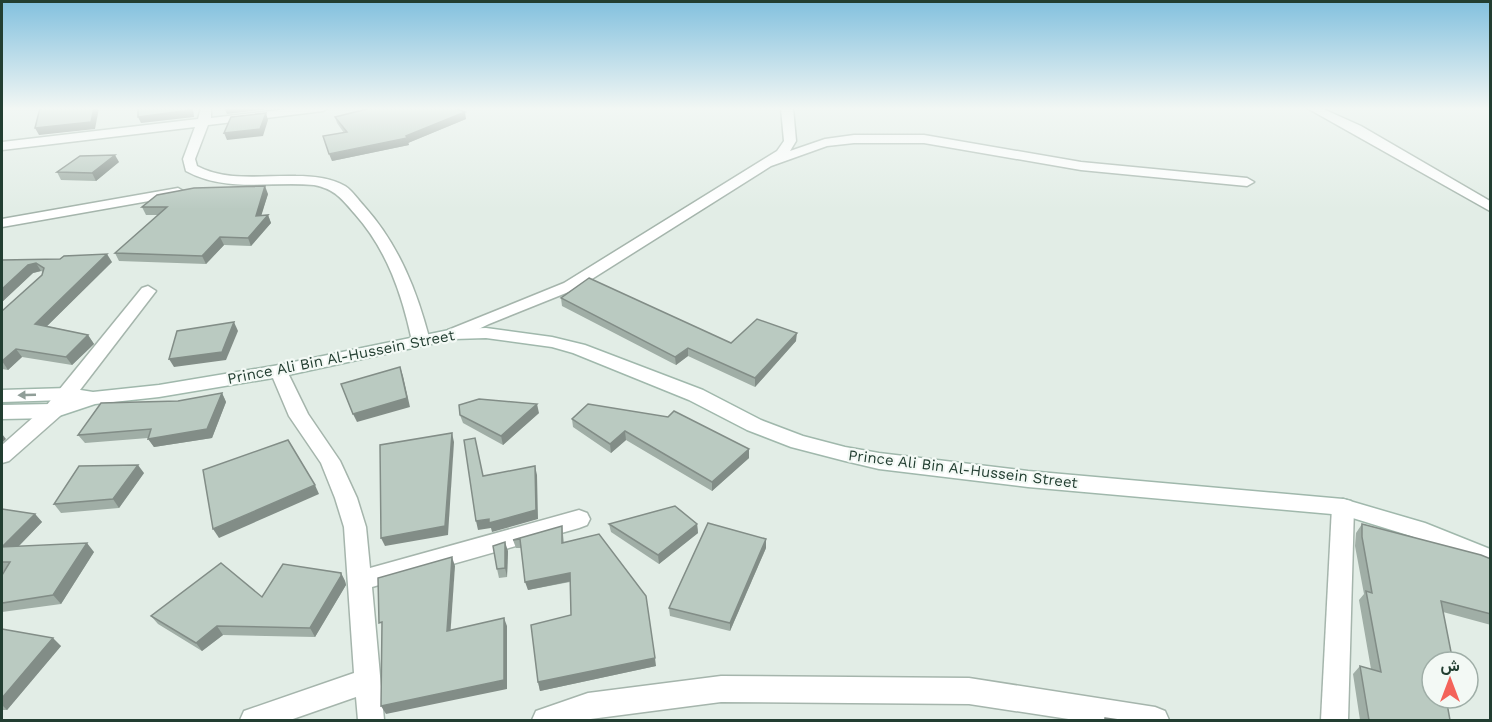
<svg xmlns="http://www.w3.org/2000/svg" width="1492" height="722" viewBox="0 0 1492 722" font-family="'Work Sans',Vazirmatn,sans-serif">
	<style>
		.lines { fill: none; stroke-linecap: round; stroke-linejoin: round }
		.street-casing { stroke: #a5b5ac; stroke-width: 3 }
		.secondary-casing { stroke: #a0b8ac; stroke-width: 3 }
		.street { fill: #fff; fill-rule: evenodd }
		.secondary { fill: #fff; fill-rule: evenodd }
		.wall { fill: #a0aea6 }
		.shaded-wall { fill: #828d87 }
		.building { fill: #bacac1; stroke: #828d87; stroke-width: 1.5 }
		.oneway { fill: #909e98 }
		.labels { text-anchor: middle; dominant-baseline: central; stroke-width: 4.5; stroke-linejoin: round; paint-order: stroke }
		.street-label { font-size: 15px; fill: #223e31; stroke: #f3f9f5 }
	</style>
	<rect width="100%" height="100%" fill="#e2ede6"/>
	<g class="lines">
		<defs>
			<g id="street">
				<path d="M 201,108 L 211,108 L 211,118 L 297,108 L 328,108 L 323,111 L 208,125 L 195,159 L 197,166 C 227,182 263,175 296,176 C 313,176 331,178 345,186 C 353,191 358,200 364,206 C 399,245 417,291 430,341 L 427,345 L 415,345 L 412,341 C 402,294 387,250 355,214 C 342,199 335,189 314,185 C 271,181 226,193 186,171 L 183,159 L 195,127 L 2,150 L 2,142 L 198,119 Z"/>
				<path d="M 781,108 L 793,108 L 796,141 L 790,151 L 825,139 L 854,135 L 924,135 L 1081,162 L 1247,178 L 1254,182 L 1247,186 L 1081,170 L 924,143 L 854,143 L 827,146 L 771,166 L 576,289 L 489,324 L 460,338 L 448,338 L 445,334 L 448,330 L 564,283 L 777,151 L 784,141 Z"/>
				<path d="M 1307,108 L 1321,108 L 1361,126 L 1490,201 L 1490,211 Z"/>
				<path d="M 178,188 L 185,192 L 183,195 L 2,227 L 2,219 Z"/>
				<path d="M 148,286 L 156,291 L 60,416 L 9,461 L 2,463 L 2,445 L 46,406 L 142,288 Z"/>
				<path d="M 279,365 L 285,367 L 308,414 L 340,461 L 357,498 L 366,527 L 370,568 L 579,510 L 587,513 L 590,519 L 587,525 L 579,528 L 372,587 L 384,720 L 358,720 L 356,697 L 290,720 L 240,720 L 244,711 L 354,673 L 344,527 L 335,498 L 321,463 L 289,416 L 270,371 L 273,367 Z"/>
				<path d="M 1343,499 L 1351,501 L 1354,507 L 1348,720 L 1321,720 L 1332,507 L 1335,501 Z"/>
				<path d="M 721,676 L 969,678 L 1155,707 L 1165,711 L 1169,720 L 1075,720 L 969,704 L 721,702 L 583,720 L 532,720 L 536,711 L 588,693 Z"/>
			</g>
			<path id="secondary" d="M 486,328 L 552,337 L 585,345 L 703,390 L 761,420 L 803,436 L 845,447 L 879,453 L 1028,471 L 1343,499 L 1425,523 L 1490,549 L 1490,568 L 1411,536 L 1343,515 L 1028,487 L 879,469 L 845,461 L 791,447 L 747,430 L 689,400 L 573,353 L 552,347 L 486,338 L 454,339 L 279,377 L 159,397 L 95,404 L 53,418 L 2,419 L 2,405 L 52,404 L 65,400 L 2,402 L 2,390 L 68,388 L 93,392 L 159,385 L 279,365 L 454,329 Z"/>
		</defs>
		<!-- street casing -->
		<use href="#street" class="street-casing"/>
		<!-- secondary casing -->
		<use href="#secondary" class="secondary-casing"/>
		<!-- street -->
		<use href="#street" class="street"/>
		<!-- secondary -->
		<use href="#secondary" class="secondary"/>
	</g>
	<!-- wall -->
	<g class="wall">
		<path d="M 335,117 L 466,119 L 408,143 L 409,145 L 332,161 L 344,133 L 337,123 Z"/>
		<path d="M 119,162 L 96,181 L 61,180 L 57,172 Z"/>
		<path d="M 268,194 L 261,215 L 268,215 L 271,223 L 251,246 L 224,245 L 206,264 L 119,261 L 115,253 L 158,215 L 146,215 L 142,207 Z"/>
		<path d="M 2,260 L 112,262 L 47,326 L 88,335 L 94,344 L 72,365 L 22,357 L 8,370 L 2,369 L 2,311 L 42,275 L 43,272 L 41,271 L 33,273 L 2,302 Z"/>
		<path d="M 561,298 L 731,343 L 796,341 L 755,387 L 688,356 L 676,365 L 562,306 Z"/>
		<path d="M 222,393 L 226,402 L 212,438 L 154,447 L 148,438 L 85,443 L 78,435 L 178,401 Z"/>
		<path d="M 539,413 L 503,445 L 463,423 L 460,415 Z"/>
		<path d="M 572,419 L 749,449 L 749,458 L 712,491 L 626,440 L 611,453 L 573,427 Z"/>
		<path d="M 144,473 L 119,508 L 61,513 L 54,504 Z"/>
		<path d="M 2,509 L 35,514 L 42,522 L 19,546 L 94,552 L 61,604 L 2,612 L 2,575 L 4,571 L 2,571 Z"/>
		<path d="M 609,524 L 697,524 L 698,533 L 659,564 L 611,532 Z"/>
		<path d="M 1362,524 L 1491,559 L 1491,625 L 1443,612 L 1432,662 L 1450,720 L 1360,720 L 1353,674 L 1360,666 L 1371,669 L 1359,600 L 1364,594 L 1355,546 L 1356,533 Z"/>
		<path d="M 562,526 L 564,543 L 656,666 L 540,691 L 538,682 L 571,615 L 570,582 L 528,590 L 521,548 L 516,548 L 513,540 Z"/>
		<path d="M 766,548 L 730,631 L 670,616 L 669,608 Z"/>
		<path d="M 508,551 L 507,577 L 499,578 L 497,569 Z"/>
		<path d="M 341,573 L 345,581 L 346,585 L 315,637 L 223,635 L 202,651 L 158,624 L 151,616 L 262,597 Z"/>
		<path d="M 2,629 L 61,646 L 7,710 L 2,710 Z"/>
	</g>
	<!-- shaded-wall -->
	<g class="shaded-wall">
		<path d="M 94,108 L 99,108 L 95,129 L 39,135 L 35,128 Z"/>
		<path d="M 193,108 L 194,117 L 141,123 L 138,117 Z"/>
		<path d="M 224,108 L 277,108 L 227,114 Z"/>
		<path d="M 465,112 L 466,119 L 408,143 L 406,136 Z"/>
		<path d="M 266,113 L 268,120 L 263,136 L 227,140 L 224,133 Z"/>
		<path d="M 407,138 L 409,145 L 332,161 L 329,154 Z"/>
		<path d="M 115,155 L 119,162 L 96,181 L 92,173 Z"/>
		<path d="M 265,186 L 268,194 L 259,223 L 256,216 Z"/>
		<path d="M 268,215 L 271,223 L 251,246 L 248,238 Z"/>
		<path d="M 220,237 L 224,245 L 206,264 L 202,256 Z"/>
		<path d="M 107,254 L 112,262 L 41,332 L 35,324 Z"/>
		<path d="M 36,263 L 41,271 L 33,273 L 2,302 L 2,289 L 28,265 Z"/>
		<path d="M 234,322 L 238,331 L 226,360 L 174,367 L 169,359 Z"/>
		<path d="M 797,333 L 796,341 L 755,387 L 755,378 Z"/>
		<path d="M 88,335 L 94,344 L 72,365 L 66,357 Z"/>
		<path d="M 688,348 L 688,356 L 676,365 L 675,357 Z"/>
		<path d="M 16,349 L 22,357 L 8,370 L 2,361 Z"/>
		<path d="M 400,367 L 403,376 L 410,407 L 357,422 L 353,414 Z"/>
		<path d="M 222,393 L 226,402 L 212,438 L 154,447 L 148,439 Z"/>
		<path d="M 537,404 L 539,413 L 503,445 L 501,436 Z"/>
		<path d="M 625,431 L 626,440 L 611,453 L 610,444 Z"/>
		<path d="M 452,433 L 454,442 L 448,535 L 385,546 L 381,538 Z"/>
		<path d="M 2,434 L 6,439 L 2,443 Z"/>
		<path d="M 749,449 L 749,458 L 712,491 L 712,482 Z"/>
		<path d="M 138,465 L 144,473 L 119,508 L 113,499 Z"/>
		<path d="M 535,466 L 537,475 L 538,519 L 492,532 L 491,528 L 478,530 L 476,521 L 489,519 Z"/>
		<path d="M 315,485 L 319,494 L 219,538 L 213,529 Z"/>
		<path d="M 35,514 L 42,522 L 10,555 L 2,547 Z"/>
		<path d="M 697,524 L 698,533 L 659,564 L 658,555 Z"/>
		<path d="M 766,539 L 766,548 L 730,631 L 730,623 Z"/>
		<path d="M 505,542 L 508,551 L 507,577 L 505,568 Z"/>
		<path d="M 87,543 L 94,552 L 61,604 L 53,595 Z"/>
		<path d="M 452,557 L 455,566 L 450,639 L 447,631 Z"/>
		<path d="M 341,573 L 345,581 L 346,585 L 315,637 L 310,628 Z"/>
		<path d="M 570,573 L 572,581 L 528,590 L 525,582 Z"/>
		<path d="M 504,618 L 507,626 L 507,689 L 386,714 L 381,706 Z"/>
		<path d="M 217,626 L 223,635 L 202,651 L 196,643 Z"/>
		<path d="M 53,638 L 61,646 L 7,710 L 2,705 L 2,698 Z"/>
		<path d="M 655,658 L 656,666 L 540,691 L 538,682 Z"/>
	</g>
	<!-- building -->
	<g class="building">
		<path d="M 40,108 L 94,108 L 91,122 L 35,128 Z"/>
		<path d="M 138,108 L 191,108 L 191,110 L 138,117 Z"/>
		<path d="M 371,108 L 455,108 L 465,112 L 406,136 L 407,138 L 329,154 L 323,136 L 347,132 L 335,117 Z"/>
		<path d="M 266,113 L 260,129 L 224,133 L 231,117 Z"/>
		<path d="M 115,155 L 92,173 L 57,172 L 80,156 Z"/>
		<path d="M 265,186 L 256,216 L 268,215 L 248,238 L 220,237 L 202,256 L 115,253 L 167,207 L 142,207 L 157,195 L 194,188 Z"/>
		<path d="M 107,254 L 35,324 L 88,335 L 66,357 L 16,349 L 2,361 L 2,311 L 42,275 L 44,268 L 36,263 L 28,265 L 2,289 L 2,260 L 60,259 L 64,256 Z"/>
		<path d="M 589,278 L 731,343 L 757,319 L 797,333 L 755,378 L 688,348 L 675,357 L 561,298 Z"/>
		<path d="M 234,322 L 222,352 L 169,359 L 177,331 Z"/>
		<path d="M 400,367 L 407,398 L 353,414 L 341,384 Z"/>
		<path d="M 222,393 L 207,429 L 148,439 L 151,429 L 78,435 L 101,403 L 178,401 Z"/>
		<path d="M 479,399 L 537,404 L 501,436 L 460,415 L 459,405 Z"/>
		<path d="M 588,404 L 668,417 L 674,411 L 749,449 L 712,482 L 625,431 L 610,444 L 572,419 Z"/>
		<path d="M 452,433 L 445,526 L 381,538 L 380,445 Z"/>
		<path d="M 475,438 L 483,476 L 535,466 L 536,510 L 489,523 L 489,519 L 476,521 L 464,440 Z"/>
		<path d="M 288,440 L 315,485 L 213,529 L 203,470 Z"/>
		<path d="M 138,465 L 113,499 L 54,504 L 79,466 Z"/>
		<path d="M 675,506 L 697,524 L 658,555 L 609,524 Z"/>
		<path d="M 2,509 L 35,514 L 2,547 L 87,543 L 53,595 L 2,603 L 2,575 L 10,562 L 2,562 Z"/>
		<path d="M 708,523 L 766,539 L 730,623 L 669,608 Z"/>
		<path d="M 1362,524 L 1481,555 L 1491,559 L 1491,614 L 1441,601 L 1453,662 L 1432,662 L 1432,698 L 1446,698 L 1450,720 L 1369,720 L 1360,666 L 1381,672 L 1366,591 L 1372,593 L 1362,537 Z"/>
		<path d="M 562,526 L 562,543 L 599,534 L 646,596 L 655,658 L 538,682 L 531,625 L 571,615 L 570,573 L 525,582 L 520,539 L 513,540 Z"/>
		<path d="M 505,542 L 505,568 L 497,569 L 493,546 Z"/>
		<path d="M 452,557 L 447,631 L 504,618 L 504,680 L 381,706 L 382,622 L 379,623 L 378,578 Z"/>
		<path d="M 221,563 L 262,597 L 283,564 L 341,573 L 341,576 L 310,628 L 217,626 L 196,643 L 151,616 Z"/>
		<path d="M 2,629 L 53,638 L 2,698 Z"/>
		<path d="M 1105,718 L 1119,720 L 1105,720 Z"/>
	</g>
	<!-- one-way arrows -->
	<defs><path id="oneway-solid" d="M-6-.8H1V-3.2L6.5 0L1 3.2V.8H-6Z" transform="scale(1.5)"/></defs>
	<use class="oneway" href="#oneway-solid" transform="translate(27 395) rotate(178)"/>
	<!-- sky -->
	<linearGradient id="sky" x2="0" y2="1"><stop stop-color="#82c0de"/><stop offset="0.52" stop-color="#f2f7f4"/><stop offset="1" stop-color="#f2f7f4" stop-opacity="0"/></linearGradient>
	<rect width="1492" height="209" fill="url(#sky)"/>
	<g class="labels">
		<!-- street labels -->
		<g class="street-label">
			<text transform="translate(341 357) rotate(-11)">Prince Ali Bin Al-Hussein Street</text>
			<text transform="translate(963 469) rotate(7)">Prince Ali Bin Al-Hussein Street</text>
		</g>
	</g>
	<!-- border -->
	<rect width="1492" height="722" fill="none" stroke="#223e31" stroke-width="6"/>
	<!-- north arrow -->
	<g transform="translate(1450 680)"><circle r="28" fill="#f3f9f5" stroke="#9faea7" stroke-width="1.5"/>
	<path d="M0-4.5L10 22L0 15L-10 22Z" fill="#f3635a"/>
	<text y="-9" font-size="16" font-weight="bold" text-anchor="middle" fill="#223e31">ش</text>
	</g>
</svg>
